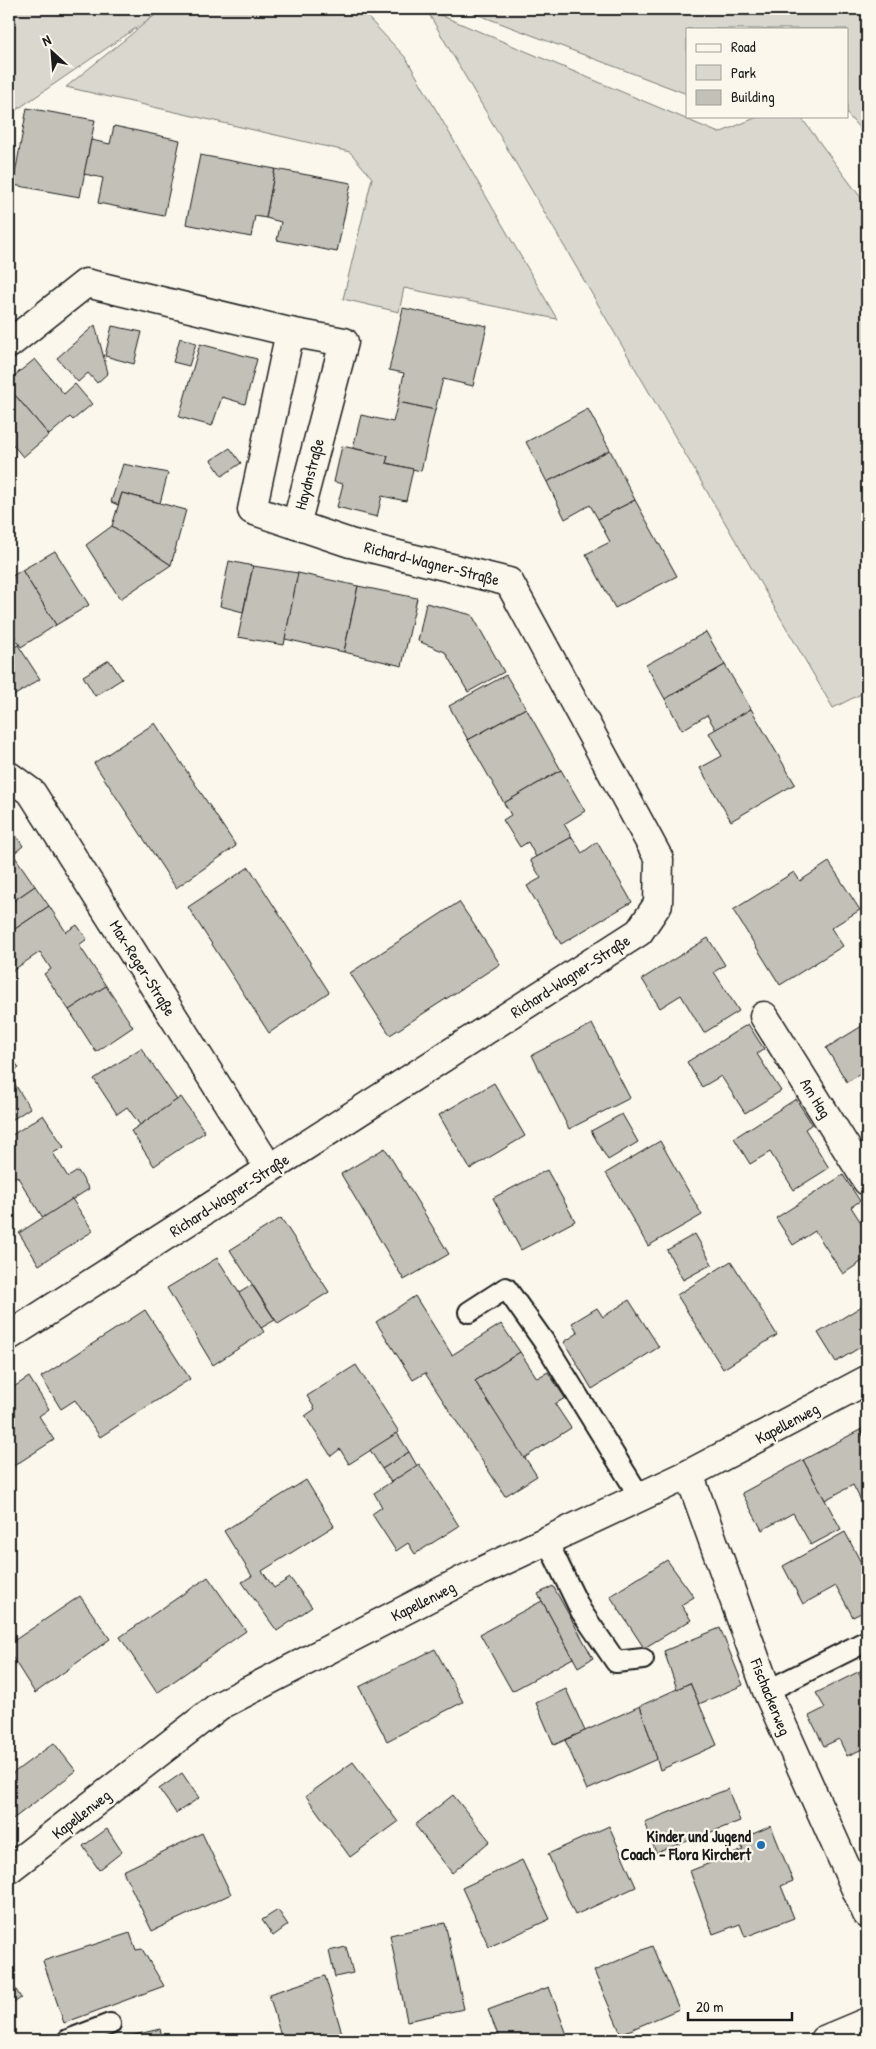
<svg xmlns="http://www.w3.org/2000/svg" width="876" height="2049" viewBox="0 0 876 2049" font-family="'Patrick Hand',sans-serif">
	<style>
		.green { fill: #dad7ce; stroke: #7b7a75 }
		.building { fill: #c3c0b8; stroke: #1c1c1c }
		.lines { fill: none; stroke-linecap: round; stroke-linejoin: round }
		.service-casing { stroke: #1c1c1c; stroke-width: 24 }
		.minor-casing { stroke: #1c1c1c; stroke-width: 31 }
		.service { stroke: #fbf7ec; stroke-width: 20 }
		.minor { stroke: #fbf7ec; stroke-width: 28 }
		.poi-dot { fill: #1f6fb2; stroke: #fbf7ec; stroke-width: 2 }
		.labels { text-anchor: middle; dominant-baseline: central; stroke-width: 4.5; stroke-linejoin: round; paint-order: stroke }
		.street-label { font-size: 16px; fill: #1c1c1c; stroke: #fbf7ec }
		.poi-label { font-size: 16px; font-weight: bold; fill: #1c1c1c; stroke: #fbf7ec; text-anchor: end }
	</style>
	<rect width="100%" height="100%" fill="#fbf7ec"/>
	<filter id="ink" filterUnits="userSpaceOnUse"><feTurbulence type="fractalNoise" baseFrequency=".02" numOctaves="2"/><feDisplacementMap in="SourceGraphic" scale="10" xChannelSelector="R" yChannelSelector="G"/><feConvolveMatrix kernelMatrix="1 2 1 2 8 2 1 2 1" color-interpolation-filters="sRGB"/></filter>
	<g filter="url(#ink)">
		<!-- green -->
		<g class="green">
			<path d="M 9,9 L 360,9 L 406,58 L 557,319 L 404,288 L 399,312 L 343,299 L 372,178 L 350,152 L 66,87 L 155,15 L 9,115 Z"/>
			<path d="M 426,9 L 719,133 L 760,116 L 800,116 L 867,206 L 867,691 L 833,708 Z"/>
			<path d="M 463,9 L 867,9 L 867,137 L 847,114 L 847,29 L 687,29 L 687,94 Z"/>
		</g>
		<!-- building -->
		<g class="building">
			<path d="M 27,108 L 95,120 L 80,197 L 13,185 Z"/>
			<path d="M 114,126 L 180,140 L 164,216 L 98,203 L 103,178 L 84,174 L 91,140 L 110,144 Z"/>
			<path d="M 200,155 L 275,169 L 266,218 L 255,216 L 251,237 L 186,224 Z"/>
			<path d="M 275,169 L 351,183 L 337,252 L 277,240 L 281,222 L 266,218 Z"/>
			<path d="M 403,308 L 487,326 L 473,386 L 443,379 L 435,410 L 398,402 L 404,373 L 389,370 Z"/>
			<path d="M 95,325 L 108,373 L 97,383 L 88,373 L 78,382 L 57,358 Z"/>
			<path d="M 112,326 L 142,332 L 134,364 L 105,356 Z"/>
			<path d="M 180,338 L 196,343 L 189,366 L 173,362 Z"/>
			<path d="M 200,344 L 257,359 L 245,404 L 222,397 L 212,426 L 179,417 Z"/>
			<path d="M 35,359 L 64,394 L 75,384 L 92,404 L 73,420 L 70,417 L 49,435 L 9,388 L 9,380 Z"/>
			<path d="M 9,388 L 49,435 L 23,457 L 9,440 Z"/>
			<path d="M 398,402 L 435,410 L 421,471 L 386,463 L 388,456 L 353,448 L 361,415 L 393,422 Z"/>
			<path d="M 588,409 L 610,450 L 547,482 L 526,442 Z"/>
			<path d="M 342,446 L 388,456 L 386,463 L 413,469 L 406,501 L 382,496 L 377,517 L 337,507 L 343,484 L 334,482 Z"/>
			<path d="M 230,448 L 241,463 L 222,476 L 211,460 Z"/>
			<path d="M 610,450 L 635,500 L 598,519 L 590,505 L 565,519 L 547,482 Z"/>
			<path d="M 123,464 L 168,473 L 160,503 L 122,493 L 118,505 L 111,502 Z"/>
			<path d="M 122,493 L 186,510 L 171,565 L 112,526 Z"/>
			<path d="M 635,500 L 677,576 L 615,608 L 586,554 L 610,542 L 598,519 Z"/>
			<path d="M 112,526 L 171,565 L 120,599 L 86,545 Z"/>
			<path d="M 55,551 L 89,605 L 56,625 L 22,570 Z"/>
			<path d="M 229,561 L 253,566 L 243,612 L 220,606 Z"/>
			<path d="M 253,566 L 298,573 L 284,645 L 238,637 Z"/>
			<path d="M 22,570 L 56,625 L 21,647 L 9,627 L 9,578 Z"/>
			<path d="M 298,573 L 358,586 L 344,652 L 285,639 Z"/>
			<path d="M 358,586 L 417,598 L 402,666 L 344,652 Z"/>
			<path d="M 426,603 L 472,615 L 504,672 L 468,692 L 445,652 L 418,641 Z"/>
			<path d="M 706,632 L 725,665 L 665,699 L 646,665 Z"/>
			<path d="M 18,645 L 40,679 L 9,699 L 9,650 Z"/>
			<path d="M 109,660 L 122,679 L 95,696 L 83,676 Z"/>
			<path d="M 725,665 L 751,709 L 716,730 L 707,715 L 682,730 L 665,699 Z"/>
			<path d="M 506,675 L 526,708 L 468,740 L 449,706 Z"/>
			<path d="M 526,708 L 561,770 L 504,803 L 468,740 Z"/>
			<path d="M 751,709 L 795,784 L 731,821 L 700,768 L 722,756 L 709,733 Z"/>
			<path d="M 155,723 L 236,846 L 176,888 L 94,763 Z"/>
			<path d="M 561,770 L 585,811 L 564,824 L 572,837 L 536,857 L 528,842 L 520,847 L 503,820 L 511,815 L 504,803 Z"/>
			<path d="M 9,825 L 23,846 L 13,854 L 35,886 L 9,904 Z"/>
			<path d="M 572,837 L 582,853 L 597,842 L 632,902 L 561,944 L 527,886 L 541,878 L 530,860 Z"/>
			<path d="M 829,862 L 860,910 L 831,928 L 843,946 L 780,985 L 733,910 L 794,872 L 800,881 Z"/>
			<path d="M 249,867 L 329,992 L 269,1033 L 188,907 Z"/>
			<path d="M 35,886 L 49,906 L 9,933 L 9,904 Z"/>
			<path d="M 459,902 L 500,964 L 390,1035 L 350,973 Z"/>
			<path d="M 49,906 L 66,932 L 77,925 L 87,939 L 79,945 L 106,986 L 69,1010 L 44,974 L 51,969 L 40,952 L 9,973 L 9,933 Z"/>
			<path d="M 708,938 L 725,965 L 714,972 L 739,1011 L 704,1033 L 681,995 L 660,1008 L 642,979 Z"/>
			<path d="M 106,986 L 133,1027 L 96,1052 L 69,1010 Z"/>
			<path d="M 867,1023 L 867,1070 L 847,1082 L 826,1048 Z"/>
			<path d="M 592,1024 L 630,1098 L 569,1129 L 532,1055 Z"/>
			<path d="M 748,1024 L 764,1049 L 757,1054 L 781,1091 L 745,1113 L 721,1076 L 702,1087 L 687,1062 Z"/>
			<path d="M 141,1048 L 177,1100 L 140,1125 L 127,1107 L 117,1114 L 94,1079 Z"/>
			<path d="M 9,1053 L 19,1068 L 9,1074 Z"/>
			<path d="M 9,1075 L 30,1108 L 9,1122 Z"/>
			<path d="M 494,1083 L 525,1136 L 470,1169 L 439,1115 Z"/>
			<path d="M 181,1097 L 205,1132 L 154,1166 L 131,1131 Z"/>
			<path d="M 796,1099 L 812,1124 L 805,1129 L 829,1168 L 794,1190 L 770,1152 L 750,1164 L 734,1138 Z"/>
			<path d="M 622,1114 L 638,1142 L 608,1160 L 591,1131 Z"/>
			<path d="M 43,1115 L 64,1147 L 53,1153 L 68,1177 L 78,1171 L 89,1189 L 43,1218 L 17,1176 L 9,1181 L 9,1137 Z"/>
			<path d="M 660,1141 L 702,1215 L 648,1246 L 606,1173 Z"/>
			<path d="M 385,1148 L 449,1254 L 404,1280 L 341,1174 Z"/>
			<path d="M 547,1170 L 575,1221 L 521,1250 L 493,1198 Z"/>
			<path d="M 843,1175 L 860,1201 L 851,1207 L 867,1232 L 867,1258 L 843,1274 L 815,1231 L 793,1245 L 776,1218 Z"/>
			<path d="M 72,1199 L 93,1231 L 39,1265 L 19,1233 Z"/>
			<path d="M 281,1218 L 329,1292 L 278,1324 L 230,1250 Z"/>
			<path d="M 695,1234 L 712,1264 L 683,1280 L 667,1250 Z"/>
			<path d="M 217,1258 L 264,1332 L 213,1365 L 167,1288 Z"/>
			<path d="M 731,1261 L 777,1335 L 723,1369 L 677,1295 Z"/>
			<path d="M 252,1285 L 275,1320 L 261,1328 L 239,1293 Z"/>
			<path d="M 415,1296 L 452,1355 L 501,1324 L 520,1352 L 475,1381 L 537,1476 L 505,1496 L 425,1373 L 413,1380 L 376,1322 Z"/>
			<path d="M 629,1300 L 659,1347 L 592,1389 L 564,1342 L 578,1333 L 572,1323 L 597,1308 L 603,1317 Z"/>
			<path d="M 867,1303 L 867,1343 L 836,1362 L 818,1333 Z"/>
			<path d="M 145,1310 L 190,1379 L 100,1437 L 75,1400 L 61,1409 L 41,1377 Z"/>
			<path d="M 520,1352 L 537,1378 L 548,1372 L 565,1398 L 555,1404 L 571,1428 L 524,1458 L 475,1381 Z"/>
			<path d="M 356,1365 L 399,1432 L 349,1464 L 340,1449 L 331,1456 L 305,1416 L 315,1409 L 307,1396 Z"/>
			<path d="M 29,1377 L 49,1409 L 39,1416 L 54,1440 L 9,1469 L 9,1390 Z"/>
			<path d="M 867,1425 L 867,1443 L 860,1430 Z"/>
			<path d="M 860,1430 L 867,1443 L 867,1512 L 853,1485 L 825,1500 L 803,1460 Z"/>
			<path d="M 397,1433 L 409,1452 L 382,1469 L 370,1450 Z"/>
			<path d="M 409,1452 L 417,1466 L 391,1482 L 382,1469 Z"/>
			<path d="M 803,1460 L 841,1529 L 811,1545 L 793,1513 L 762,1530 L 742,1493 Z"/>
			<path d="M 419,1464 L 459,1526 L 415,1554 L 408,1543 L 396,1551 L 372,1514 L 382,1507 L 374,1493 Z"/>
			<path d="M 306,1480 L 334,1526 L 262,1571 L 274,1588 L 290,1578 L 312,1607 L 277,1631 L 242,1582 L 252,1576 L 224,1531 Z"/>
			<path d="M 845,1532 L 867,1574 L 867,1610 L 853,1617 L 836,1586 L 803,1604 L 783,1566 Z"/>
			<path d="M 667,1560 L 694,1597 L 681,1605 L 691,1620 L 644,1648 L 610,1596 Z"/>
			<path d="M 208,1577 L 246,1631 L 157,1693 L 120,1637 Z"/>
			<path d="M 553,1586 L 593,1658 L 578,1667 L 538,1594 Z"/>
			<path d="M 80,1596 L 110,1639 L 35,1693 L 9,1652 L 9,1644 Z"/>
			<path d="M 542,1601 L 573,1658 L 512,1691 L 480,1634 Z"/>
			<path d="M 720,1628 L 743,1685 L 699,1704 L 690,1683 L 677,1689 L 664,1651 Z"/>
			<path d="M 435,1649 L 463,1702 L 387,1741 L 359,1687 Z"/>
			<path d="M 867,1668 L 867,1689 L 858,1672 Z"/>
			<path d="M 858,1672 L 867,1689 L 867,1747 L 847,1756 L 839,1739 L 824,1746 L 809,1716 L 825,1708 L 816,1693 Z"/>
			<path d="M 690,1683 L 717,1745 L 660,1770 L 640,1706 Z"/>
			<path d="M 566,1689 L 585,1731 L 554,1745 L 536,1703 Z"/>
			<path d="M 640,1706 L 657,1759 L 587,1790 L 565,1740 Z"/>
			<path d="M 9,1735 L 15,1745 L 9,1749 Z"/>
			<path d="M 54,1743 L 76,1771 L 9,1822 L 9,1776 Z"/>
			<path d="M 353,1762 L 398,1822 L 350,1857 L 306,1796 Z"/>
			<path d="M 182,1773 L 199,1798 L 176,1813 L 159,1789 Z"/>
			<path d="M 728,1789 L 740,1821 L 656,1853 L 645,1822 Z"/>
			<path d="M 453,1795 L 490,1841 L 452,1873 L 415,1825 Z"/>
			<path d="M 609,1826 L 636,1887 L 575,1915 L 548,1854 Z"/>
			<path d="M 771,1826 L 793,1881 L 781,1886 L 794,1918 L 745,1937 L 740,1924 L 713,1934 L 690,1871 L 743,1850 L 739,1840 Z"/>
			<path d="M 107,1829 L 122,1852 L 99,1870 L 83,1846 Z"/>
			<path d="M 202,1833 L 231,1894 L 152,1931 L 123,1871 Z"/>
			<path d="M 522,1860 L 550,1919 L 489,1947 L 462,1888 Z"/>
			<path d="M 278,1910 L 288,1925 L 273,1936 L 262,1920 Z"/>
			<path d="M 445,1923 L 464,2009 L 407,2021 L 390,1935 Z"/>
			<path d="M 130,1933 L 136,1950 L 142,1949 L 164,1986 L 64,2023 L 43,1961 Z"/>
			<path d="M 652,1946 L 679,2009 L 621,2034 L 594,1971 Z"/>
			<path d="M 346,1947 L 353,1973 L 335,1977 L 329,1951 Z"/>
			<path d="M 325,1976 L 344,2040 L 282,2040 L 269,1994 Z"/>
			<path d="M 9,1978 L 21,1998 L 9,2006 Z"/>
			<path d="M 549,1987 L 569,2040 L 500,2040 L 488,2010 Z"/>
			<path d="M 160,2029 L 163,2040 L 113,2040 Z"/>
		</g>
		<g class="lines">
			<defs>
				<g id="service">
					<path d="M 469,1312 L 506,1288 L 547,1346 L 640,1497"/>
					<path d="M 547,1541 L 581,1611 L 616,1662 L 643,1659"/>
					<path d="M 767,1691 L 867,1641"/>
					<path d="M 68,2040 L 110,2024"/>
				</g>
				<g id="minor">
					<path d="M 290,332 L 344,342 L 296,525"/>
					<path d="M 9,344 L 86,283 L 290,332 L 252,510 L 350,543 L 509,582 L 659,859 L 658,904 L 639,932 L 9,1336"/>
					<path d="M 9,776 L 32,793 L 269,1168"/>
					<path d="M 764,1016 L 867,1181"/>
					<path d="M 689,1474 L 767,1691 L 867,1914"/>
					<path d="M 9,1869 L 219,1706 L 467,1578 L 689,1474 L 867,1380"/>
					<path d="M 824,2040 L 867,2022"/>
				</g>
			</defs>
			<!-- service casing -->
			<use href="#service" class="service-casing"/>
			<!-- minor casing -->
			<use href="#minor" class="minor-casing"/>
			<!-- service -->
			<use href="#service" class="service"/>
			<!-- minor -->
			<use href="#minor" class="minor"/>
		</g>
	</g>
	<!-- markers -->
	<circle class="poi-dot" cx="761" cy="1845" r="5"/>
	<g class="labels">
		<!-- street labels -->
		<g class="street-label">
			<text transform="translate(309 474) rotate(-75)">Haydnstraße</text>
			<text transform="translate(432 563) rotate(14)">Richard-Wagner-Straße</text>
			<text transform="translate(143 968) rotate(58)">Max-Reger-Straße</text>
			<text transform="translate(570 976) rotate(-33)">Richard-Wagner-Straße</text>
			<text transform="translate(816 1098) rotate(58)">Am Hag</text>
			<text transform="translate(229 1195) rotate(-33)">Richard-Wagner-Straße</text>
			<text transform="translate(787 1423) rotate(-28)">Kapellenweg</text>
			<text transform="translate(423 1601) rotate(-27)">Kapellenweg</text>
			<text transform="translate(771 1697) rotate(68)">Fischackerweg</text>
			<text transform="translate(81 1814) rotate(-38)">Kapellenweg</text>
		</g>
		<!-- poi labels -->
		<g class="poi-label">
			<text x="751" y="1836">Kinder und Jugend<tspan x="751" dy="18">Coach - Flora Kirchert</tspan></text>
		</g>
	</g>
	<!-- margin -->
	<rect width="876" height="2049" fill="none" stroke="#fbf7ec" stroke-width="30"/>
	<rect x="15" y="15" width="846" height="2019" fill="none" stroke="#1c1c1c" stroke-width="2" filter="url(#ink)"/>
	<!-- legend -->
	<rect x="686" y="28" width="162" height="90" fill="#fbf7ec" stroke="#a29f99"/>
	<rect x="696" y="44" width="25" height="8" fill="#fbf7ec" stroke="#a29f99"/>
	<text x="731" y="52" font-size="15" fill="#1c1c1c">Road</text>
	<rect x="696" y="65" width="25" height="15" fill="#dad7ce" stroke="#a29f99"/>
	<text x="731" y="78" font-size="15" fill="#1c1c1c">Park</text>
	<rect x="696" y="90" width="25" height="15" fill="#c3c0b8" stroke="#a29f99"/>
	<text x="731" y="102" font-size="15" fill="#1c1c1c">Building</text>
	<!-- north arrow -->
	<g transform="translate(52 52) rotate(334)" stroke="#fbf7ec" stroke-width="4" paint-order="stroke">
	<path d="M0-4L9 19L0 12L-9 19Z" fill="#1c1c1c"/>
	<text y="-8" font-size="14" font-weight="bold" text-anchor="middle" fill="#1c1c1c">N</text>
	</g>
	<!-- scale -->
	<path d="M688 2012v8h104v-8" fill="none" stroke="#1c1c1c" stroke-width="2.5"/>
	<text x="696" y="2012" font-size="15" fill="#1c1c1c" stroke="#fbf7ec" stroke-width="4" paint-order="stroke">20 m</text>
</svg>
